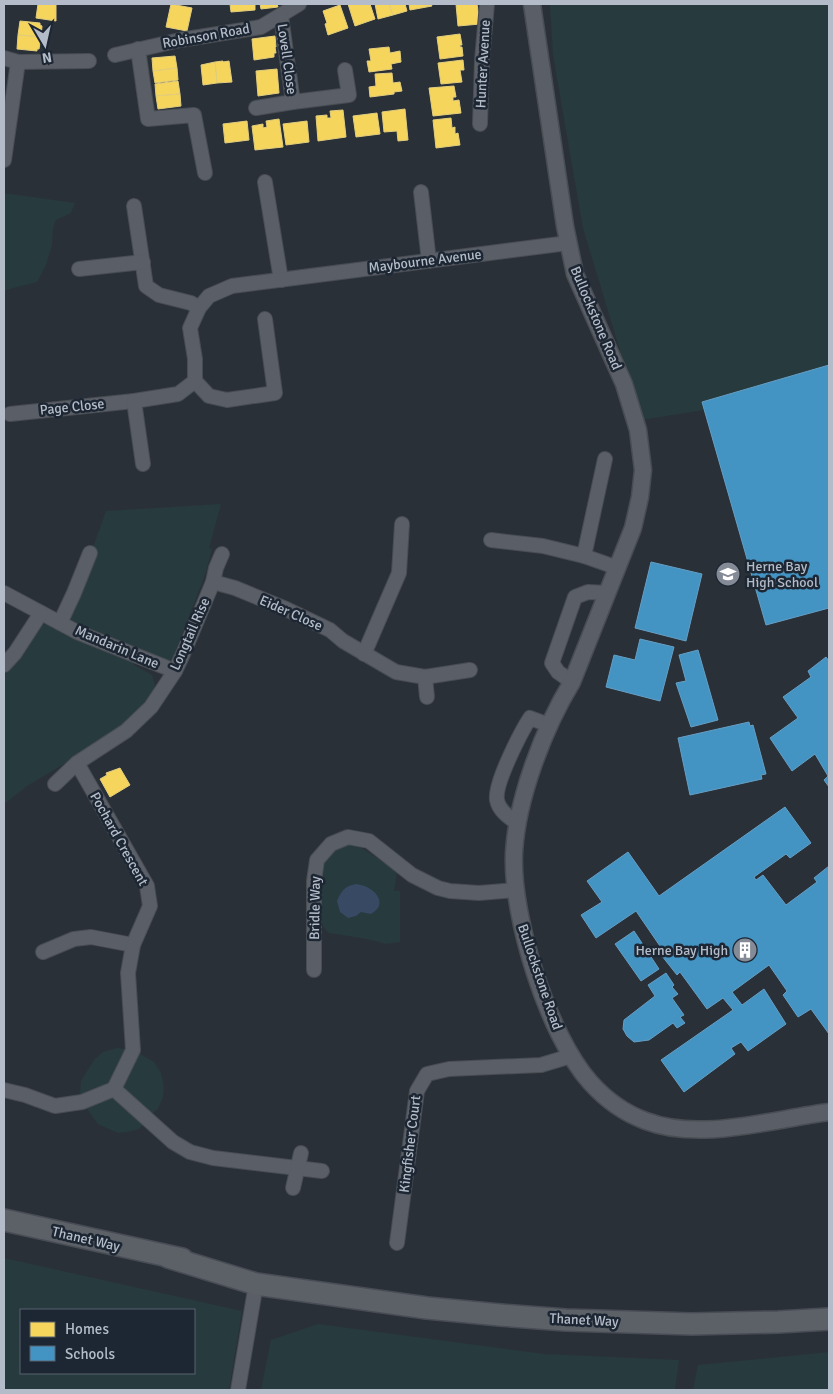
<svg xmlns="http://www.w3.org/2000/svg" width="833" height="1394" viewBox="0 0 833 1394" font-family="Signika,sans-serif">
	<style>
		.green { fill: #273a3e; fill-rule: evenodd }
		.water { fill: #384963 }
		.homes { fill: #f6d55c; stroke: #e2ce7d }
		.schools { fill: #4393c3; stroke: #659fc5 }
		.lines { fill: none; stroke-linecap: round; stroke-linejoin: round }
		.minor-casing { stroke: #484c53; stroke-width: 16 }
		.tertiary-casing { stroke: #484c53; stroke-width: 19 }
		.primary-casing { stroke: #484c55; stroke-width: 24 }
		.minor { stroke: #5a5e66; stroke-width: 14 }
		.tertiary { stroke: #5a5e66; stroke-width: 16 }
		.primary { stroke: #5c6168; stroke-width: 21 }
		.labels { text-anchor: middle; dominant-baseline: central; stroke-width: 5; stroke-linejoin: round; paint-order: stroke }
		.street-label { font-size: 14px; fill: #b4bcc9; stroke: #1d2633 }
		.poi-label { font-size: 14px; fill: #b4bcc9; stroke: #1d2633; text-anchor: start }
	</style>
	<rect width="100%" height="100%" fill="#2a3038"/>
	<!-- green -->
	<g class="green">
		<path d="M 550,4 L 829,4 L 829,608 L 766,625 L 704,410 L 641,420 L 583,228 L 553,55 Z"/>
		<path d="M 4,193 L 75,203 L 71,213 L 56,220 L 53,228 L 52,245 L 46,265 L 37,282 L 6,290 L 4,293 Z"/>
		<path d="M 221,504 L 209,548 L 212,549 L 205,575 L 173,658 L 167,663 L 132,659 L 134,665 L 152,675 L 155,685 L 153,691 L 142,705 L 119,727 L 99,743 L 27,786 L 4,804 L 4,676 L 19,657 L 38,627 L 45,624 L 55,627 L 94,545 L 106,511 Z"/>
		<path d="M 347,845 L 357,845 L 397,871 L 394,891 L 400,891 L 400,942 L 386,944 L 367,939 L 329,933 C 314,923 318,875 325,860 C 329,851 338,847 347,845 Z"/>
		<path d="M 117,1048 L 133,1050 L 154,1062 L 161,1073 L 164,1086 L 163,1097 L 158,1108 L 139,1129 L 127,1132 L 118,1133 L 98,1124 L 82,1102 L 80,1094 L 81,1081 L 94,1060 L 103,1052 Z"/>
		<path d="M 4,1258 L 242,1311 L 229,1390 L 4,1390 ZM 21,1310 L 194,1310 L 194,1373 L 21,1373 Z"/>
		<path d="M 318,1324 L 544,1354 L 679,1360 L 675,1390 L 261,1390 L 271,1340 Z"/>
		<path d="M 829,1352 L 829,1390 L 693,1390 L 698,1365 Z"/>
	</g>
	<!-- water -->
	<path class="water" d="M 356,884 C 372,885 391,903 371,914 L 361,912 L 356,916 L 348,918 L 340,912 L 337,901 C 341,891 345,886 356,884 Z"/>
	<!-- homes -->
	<g class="homes">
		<path d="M 38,4 L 56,4 L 56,21 L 36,18 Z"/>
		<path d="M 171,4 L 192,8 L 187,31 L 166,27 Z"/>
		<path d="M 230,4 L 255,4 L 255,10 L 231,12 Z"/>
		<path d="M 260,4 L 277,4 L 278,7 L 261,9 Z"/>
		<path d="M 348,4 L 370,4 L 375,19 L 355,26 Z"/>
		<path d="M 375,4 L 389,4 L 393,15 L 378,19 Z"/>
		<path d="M 389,4 L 405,4 L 407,11 L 393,15 Z"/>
		<path d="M 409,4 L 431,4 L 432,6 L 410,10 Z"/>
		<path d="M 456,4 L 477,4 L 480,24 L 458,26 Z"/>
		<path d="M 340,5 L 348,28 L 328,35 L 325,24 L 327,23 L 323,11 Z"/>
		<path d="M 20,21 L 40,23 L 40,25 L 42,26 L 41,37 L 18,35 Z"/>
		<path d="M 460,34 L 462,45 L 460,45 L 460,47 L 462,47 L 463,56 L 440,59 L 437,37 Z"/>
		<path d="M 18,35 L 41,37 L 39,49 L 37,49 L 37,51 L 17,49 Z"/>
		<path d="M 275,36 L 276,47 L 275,47 L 276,53 L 274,53 L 274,57 L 254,60 L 252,39 Z"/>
		<path d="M 389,47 L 390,53 L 400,51 L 401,62 L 391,64 L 392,69 L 369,72 L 367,61 L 371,61 L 369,49 Z"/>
		<path d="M 175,56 L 177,68 L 153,71 L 152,58 Z"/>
		<path d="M 463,60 L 464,70 L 460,70 L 462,82 L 441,84 L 438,63 Z"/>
		<path d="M 223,61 L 223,62 L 229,61 L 232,82 L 217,83 L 215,62 Z"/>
		<path d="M 215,62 L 217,83 L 203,85 L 201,65 Z"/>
		<path d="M 177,68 L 178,80 L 155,83 L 153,71 Z"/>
		<path d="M 277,69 L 279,93 L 258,96 L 256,71 Z"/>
		<path d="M 392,73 L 393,83 L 400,82 L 402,91 L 394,92 L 394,94 L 370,97 L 369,87 L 376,86 L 375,74 Z"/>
		<path d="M 178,81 L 180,94 L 156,96 L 155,84 Z"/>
		<path d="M 454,86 L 456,97 L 453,97 L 453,101 L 459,100 L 461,113 L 433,116 L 429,88 Z"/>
		<path d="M 180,94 L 181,106 L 158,109 L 156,96 Z"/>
		<path d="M 405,109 L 408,140 L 398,141 L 397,131 L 384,132 L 382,112 Z"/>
		<path d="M 343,110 L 346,137 L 318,141 L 316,116 L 327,115 L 327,118 L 331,118 L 330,111 Z"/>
		<path d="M 377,113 L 380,134 L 356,137 L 353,116 Z"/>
		<path d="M 451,118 L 452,128 L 455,127 L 455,134 L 458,133 L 460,145 L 436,148 L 433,120 Z"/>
		<path d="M 279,119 L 283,147 L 255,150 L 252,126 L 263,124 L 263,128 L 267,127 L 266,121 Z"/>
		<path d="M 247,121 L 249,140 L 225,143 L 223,124 Z"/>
		<path d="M 307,121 L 309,142 L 286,145 L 283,124 Z"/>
		<path d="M 120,768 L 130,785 L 110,797 L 100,779 L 107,775 L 106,773 Z"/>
	</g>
	<!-- schools -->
	<g class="schools">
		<path d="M 829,365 L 829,608 L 766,625 L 702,402 Z"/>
		<path d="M 651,562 L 702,574 L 686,641 L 635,628 Z"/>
		<path d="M 640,639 L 674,647 L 660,701 L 606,687 L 614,655 L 635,660 Z"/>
		<path d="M 698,650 L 718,720 L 691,727 L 676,683 L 686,681 L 679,655 Z"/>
		<path d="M 826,657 L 829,661 L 829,787 L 824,780 L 828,776 L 815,754 L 792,771 L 770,738 L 798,718 L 783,697 L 811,677 L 808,671 Z"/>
		<path d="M 749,722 L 750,726 L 753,725 L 766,774 L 761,775 L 762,779 L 690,795 L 678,738 Z"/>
		<path d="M 785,807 L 811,843 L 790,858 L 786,854 L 754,877 L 756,880 L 763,875 L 786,905 L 817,882 L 814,878 L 829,866 L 829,1034 L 811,1009 L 798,1017 L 783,995 L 787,991 L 769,965 L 732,992 L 742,1005 L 764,989 L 786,1024 L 748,1051 L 741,1042 L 731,1048 L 735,1054 L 684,1092 L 661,1060 L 733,1010 L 723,998 L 707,1009 L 680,972 L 677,975 L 658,951 L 662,949 L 636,911 L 596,938 L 581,915 L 602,902 L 587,881 L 628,852 L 659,896 Z"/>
		<path d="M 634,931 L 659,969 L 641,981 L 615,944 Z"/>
		<path d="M 666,973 L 674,985 L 672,987 L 678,994 L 672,998 L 684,1015 L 680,1017 L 685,1023 L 677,1028 L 673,1023 L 649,1040 L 634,1042 L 627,1036 L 623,1029 L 624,1020 L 655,996 L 648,985 Z"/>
	</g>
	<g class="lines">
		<defs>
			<g id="minor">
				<path d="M 138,49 L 148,119 L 194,115 L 205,173"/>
				<path d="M 115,55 L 180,40 L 261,27 L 299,4"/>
				<path d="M 4,58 L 18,62 L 89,61"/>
				<path d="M 293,102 L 349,95 L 345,70"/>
				<path d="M 256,108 L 293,102 L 281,16"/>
				<path d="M 480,124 L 482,60 L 487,4"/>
				<path d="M 4,160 L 18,62"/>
				<path d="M 265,182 L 281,280"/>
				<path d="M 421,192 L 429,261"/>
				<path d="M 134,206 L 146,286 L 159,295 L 191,303 L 199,308"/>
				<path d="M 79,269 L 143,262"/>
				<path d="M 195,381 L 209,396 L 227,400 L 275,393 L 265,319"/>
				<path d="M 10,414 L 134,401"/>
				<path d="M 143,464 L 134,401 L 178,394 L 195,381 L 195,359 L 190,328 L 199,308 L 209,296 L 232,286 L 568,243"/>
				<path d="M 491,540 L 543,546 L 584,556 L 618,568"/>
				<path d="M 584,556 L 605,459"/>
				<path d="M 213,582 L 235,588 L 286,609 L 330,630 L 343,641 L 396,672 L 425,677 L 470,670"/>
				<path d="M 4,593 L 77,632 L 175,671"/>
				<path d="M 60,623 L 74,593 L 90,553"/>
				<path d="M 364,654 L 399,573 L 402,524"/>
				<path d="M 4,665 L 15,653 L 41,613"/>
				<path d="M 425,677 L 427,697"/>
				<path d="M 572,682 L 558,672 L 552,663 L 575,597 L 588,592 L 607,593"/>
				<path d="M 55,784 L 77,763 L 126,731 L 151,707 L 175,671 L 183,654 L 213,582 L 216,568 L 222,554"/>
				<path d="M 517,823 C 510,818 499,811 497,800 C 494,784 521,732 530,718 L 549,725"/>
				<path d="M 43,952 L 74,939 L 91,937 L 133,945"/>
				<path d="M 314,970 L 314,881 L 317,860 L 331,844 L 348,837 L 369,841 L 412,875 L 438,888 L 450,891 L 479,893 L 515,890"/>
				<path d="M 114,1089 L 173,1142 L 190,1152 L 213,1158 L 322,1171"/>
				<path d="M 4,1090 L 25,1095 L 55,1106 L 82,1102 L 114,1089 L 133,1050 L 128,973 L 133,945 L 150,906 L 147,886 L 77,763"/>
				<path d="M 293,1188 L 301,1153"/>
				<path d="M 397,1243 L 417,1091 L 427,1074 L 449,1069 L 541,1065 L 571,1056"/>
				<path d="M 238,1390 L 256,1284"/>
			</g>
			<path id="tertiary" d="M 532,4 L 565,226 L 575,274 L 624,384 L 638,430 L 643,470 L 640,497 L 633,528 L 572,682 C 544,728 517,798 514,853 C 511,916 548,1035 590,1082 C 606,1100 624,1113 646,1121 C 701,1142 773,1119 829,1112"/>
			<g id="primary">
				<path d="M 4,1220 L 182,1259"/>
				<path d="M 168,1257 L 256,1284 L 427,1308 L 500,1315 L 566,1320 L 692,1324 L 778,1322 L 829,1319"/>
			</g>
		</defs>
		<!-- minor casing -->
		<use href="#minor" class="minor-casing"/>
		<!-- tertiary casing -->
		<use href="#tertiary" class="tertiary-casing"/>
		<!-- primary casing -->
		<use href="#primary" class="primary-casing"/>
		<!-- minor -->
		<use href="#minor" class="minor"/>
		<!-- tertiary -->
		<use href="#tertiary" class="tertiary"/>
		<!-- primary -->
		<use href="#primary" class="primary"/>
	</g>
	<!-- icons -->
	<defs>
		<symbol id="school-disc" viewBox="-11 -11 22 22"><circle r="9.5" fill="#848b96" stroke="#1d2633"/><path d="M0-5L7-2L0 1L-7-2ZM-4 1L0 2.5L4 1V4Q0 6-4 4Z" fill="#fff"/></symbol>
		<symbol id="building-disc" viewBox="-11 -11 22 22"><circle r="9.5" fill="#848b96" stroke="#1d2633"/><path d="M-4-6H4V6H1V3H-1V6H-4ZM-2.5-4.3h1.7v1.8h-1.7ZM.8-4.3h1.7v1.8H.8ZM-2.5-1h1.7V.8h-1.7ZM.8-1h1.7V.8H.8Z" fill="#fff"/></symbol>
	</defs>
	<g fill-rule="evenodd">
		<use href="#school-disc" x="714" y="560" width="28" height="28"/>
		<use href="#building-disc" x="731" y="936" width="28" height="28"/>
	</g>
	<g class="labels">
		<!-- street labels -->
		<g class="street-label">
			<text transform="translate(206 36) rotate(-10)">Robinson Road</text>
			<text transform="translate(287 59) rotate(82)">Lovell Close</text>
			<text transform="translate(483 64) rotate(-87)">Hunter Avenue</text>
			<text transform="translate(425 261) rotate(-7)">Maybourne Avenue</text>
			<text transform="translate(596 318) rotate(67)">Bullockstone Road</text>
			<text transform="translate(72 407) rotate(-6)">Page Close</text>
			<text transform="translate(291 613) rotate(24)">Eider Close</text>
			<text transform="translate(190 634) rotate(-66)">Longtail Rise</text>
			<text transform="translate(117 647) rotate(23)">Mandarin Lane</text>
			<text transform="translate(119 839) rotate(61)">Pochard Crescent</text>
			<text transform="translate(315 908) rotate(-89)">Bridle Way</text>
			<text transform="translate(540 977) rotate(71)">Bullockstone Road</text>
			<text transform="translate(410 1144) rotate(-83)">Kingfisher Court</text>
			<text transform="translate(86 1239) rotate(13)">Thanet Way</text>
			<text transform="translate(584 1320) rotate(3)">Thanet Way</text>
		</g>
		<!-- poi labels -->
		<g class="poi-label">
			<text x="746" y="566">Herne Bay<tspan x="746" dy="16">High School</tspan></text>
			<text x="728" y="950" text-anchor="end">Herne Bay High</text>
		</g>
	</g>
	<!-- border -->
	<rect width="833" height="1394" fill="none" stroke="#b4bcc9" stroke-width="10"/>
	<!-- legend -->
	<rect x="20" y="1309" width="175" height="65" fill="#1d2633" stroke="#59626f"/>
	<rect x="30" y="1322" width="25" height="15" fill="#f6d55c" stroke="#59626f"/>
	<text x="65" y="1334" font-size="15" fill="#b4bcc9">Homes</text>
	<rect x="30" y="1346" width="25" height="15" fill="#4393c3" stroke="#59626f"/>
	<text x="65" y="1359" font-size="15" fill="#b4bcc9">Schools</text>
	<!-- north arrow -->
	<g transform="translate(45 45) rotate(171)" stroke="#1d2633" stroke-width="4" paint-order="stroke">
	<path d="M0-4L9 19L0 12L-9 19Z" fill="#b4bcc9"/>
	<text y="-8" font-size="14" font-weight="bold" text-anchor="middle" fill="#b4bcc9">N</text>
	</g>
</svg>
